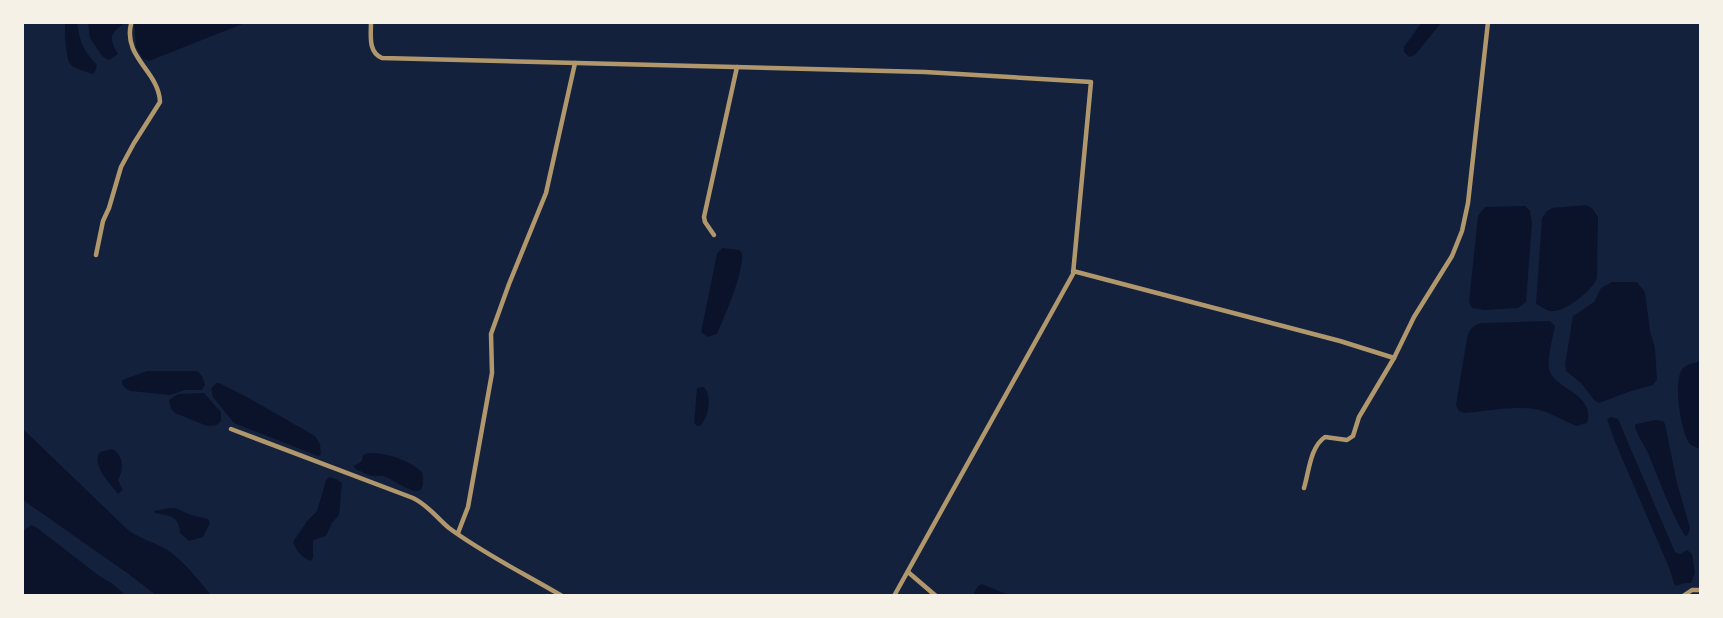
<svg xmlns="http://www.w3.org/2000/svg" width="1723" height="618" viewBox="0 0 1723 618" font-family="'Open Sans',sans-serif">
	<style>
		.water { fill: #0b132b }
		.lines { fill: none; stroke-linecap: round; stroke-linejoin: round }
		.minor { stroke: #b1986c; stroke-width: 4.5 }
	</style>
	<rect width="100%" height="100%" fill="#14213d"/>
	<!-- water -->
	<g class="water">
		<path d="M 136,22 L 245,22 L 245,23 L 149,61 L 143,59 L 136,47 L 134,24 Z"/>
		<path d="M 1422,22 L 1441,23 L 1415,55 L 1409,57 L 1404,52 L 1404,47 Z"/>
		<path d="M 65,23 L 77,23 C 80,42 83,50 97,65 L 95,72 L 93,74 C 87,72 75,69 71,65 C 65,57 65,33 65,23 Z"/>
		<path d="M 88,23 L 125,23 C 109,34 109,38 118,54 L 109,60 L 102,56 L 90,38 Z"/>
		<path d="M 1586,205 L 1592,208 L 1598,217 L 1597,278 C 1593,290 1567,310 1555,311 C 1547,312 1542,307 1536,304 L 1542,218 L 1547,211 L 1552,208 Z"/>
		<path d="M 1525,206 L 1530,211 L 1532,223 L 1526,302 L 1518,308 L 1485,310 L 1472,308 L 1469,302 L 1478,216 L 1485,207 Z"/>
		<path d="M 722,248 L 739,250 L 742,253 C 744,273 725,315 717,334 L 708,337 L 701,332 L 717,254 Z"/>
		<path d="M 1612,282 L 1637,282 L 1645,292 L 1650,331 L 1655,348 L 1657,380 L 1653,385 L 1628,392 L 1599,403 L 1594,400 L 1581,383 L 1566,371 L 1565,365 L 1573,316 L 1594,302 L 1601,288 Z"/>
		<path d="M 1550,321 L 1555,326 C 1553,335 1547,360 1549,369 C 1554,390 1596,393 1587,423 L 1577,426 C 1565,422 1555,415 1543,411 C 1517,404 1490,411 1464,413 L 1459,411 L 1456,405 L 1467,338 C 1469,330 1473,325 1481,323 Z"/>
		<path d="M 1700,361 L 1700,447 L 1697,448 C 1694,446 1692,446 1689,443 C 1681,430 1672,380 1683,368 C 1687,364 1695,363 1700,361 Z"/>
		<path d="M 147,371 L 197,371 L 202,376 L 205,385 L 202,390 L 186,390 L 169,395 L 131,391 C 126,389 122,387 122,380 Z"/>
		<path d="M 216,383 L 219,383 L 247,397 L 315,436 L 320,444 L 321,454 L 318,456 L 234,423 L 213,397 L 211,389 Z"/>
		<path d="M 704,387 C 713,397 708,418 700,426 L 697,426 L 694,423 L 697,388 Z"/>
		<path d="M 204,393 L 221,412 L 221,421 L 217,425 L 207,426 L 175,413 L 171,409 L 169,400 L 178,394 Z"/>
		<path d="M 1611,417 L 1618,419 L 1675,552 L 1680,554 L 1687,550 L 1692,554 L 1695,573 L 1691,583 L 1685,583 L 1676,586 L 1674,584 L 1670,570 L 1615,442 L 1607,419 Z"/>
		<path d="M 1656,420 L 1663,421 L 1665,424 L 1677,483 L 1690,528 L 1688,535 L 1685,536 C 1669,509 1659,479 1647,451 C 1643,442 1636,435 1635,425 L 1636,424 Z"/>
		<path d="M 22,428 L 127,529 C 140,539 155,542 169,551 C 185,562 198,580 211,595 L 156,595 L 127,573 L 23,500 Z"/>
		<path d="M 112,449 C 124,455 124,470 118,480 L 123,490 L 118,494 C 110,483 91,466 100,452 Z"/>
		<path d="M 368,453 C 386,452 409,460 422,472 C 430,511 394,478 383,476 C 380,475 376,477 373,476 C 367,475 361,471 355,469 L 354,466 L 362,461 L 363,455 Z"/>
		<path d="M 329,477 L 336,479 L 342,483 L 339,515 L 332,523 L 326,536 L 316,539 L 313,541 L 313,558 L 311,561 C 302,558 296,551 293,542 L 308,520 L 317,511 L 326,480 Z"/>
		<path d="M 169,508 L 175,508 L 191,515 L 208,519 L 210,523 L 203,537 L 189,541 L 180,533 C 179,515 169,516 155,513 L 154,511 Z"/>
		<path d="M 31,525 L 36,527 L 98,575 L 113,584 L 125,595 L 23,595 L 23,531 Z"/>
		<path d="M 982,584 L 984,585 L 1009,595 L 973,595 L 978,586 Z"/>
	</g>
	<g class="lines">
		<!-- minor -->
		<g class="minor">
			<path d="M 371,22 C 371,36 368,52 382,58 L 925,72 L 1091,82 L 1073,274 L 894,596"/>
			<path d="M 714,235 L 705,222 L 704,217 L 737,67"/>
			<path d="M 96,255 L 103,221 L 109,208 L 121,167 L 134,143 L 160,102 C 159,71 123,58 131,24 L 132,22"/>
			<path d="M 1073,271 L 1340,341 L 1394,358"/>
			<path d="M 231,429 L 413,498 C 428,505 437,518 449,528 C 484,554 525,574 562,596"/>
			<path d="M 1304,488 C 1309,472 1310,447 1325,437 L 1347,440 L 1353,436 L 1359,417 L 1394,358 L 1414,317 L 1452,256 L 1462,231 L 1468,203 L 1488,22"/>
			<path d="M 458,533 L 468,507 L 492,373 L 491,334 L 509,284 L 546,193 L 575,63"/>
			<path d="M 908,572 L 936,596"/>
			<path d="M 1683,596 L 1692,590 L 1700,590"/>
		</g>
	</g>
	<!-- border -->
	<rect width="1723" height="618" fill="none" stroke="#f6f1e7" stroke-width="48"/>
</svg>
